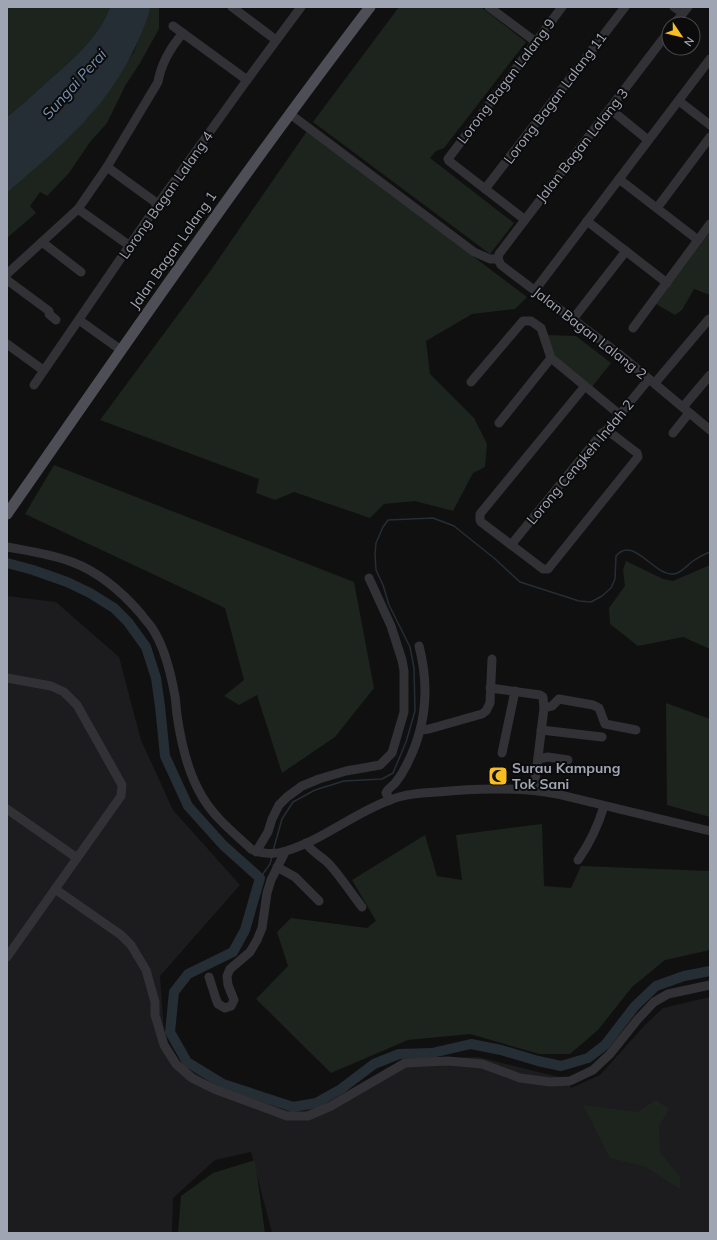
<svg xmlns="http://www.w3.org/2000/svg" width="717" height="1240" viewBox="0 0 717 1240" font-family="Mulish,sans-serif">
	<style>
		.built { fill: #1c1c1e }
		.green { fill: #1c241d }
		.water { fill: #262e35 }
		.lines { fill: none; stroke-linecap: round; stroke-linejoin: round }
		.stream { stroke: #262e35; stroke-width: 1.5 }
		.river { stroke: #262e35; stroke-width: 10 }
		.minor { stroke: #313136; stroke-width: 9 }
		.major { stroke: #4d4e56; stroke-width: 11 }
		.labels { text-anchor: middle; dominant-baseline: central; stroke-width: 4; stroke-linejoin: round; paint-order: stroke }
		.street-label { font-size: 14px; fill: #a0a5b3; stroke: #0b0b0c }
		.poi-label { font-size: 14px; font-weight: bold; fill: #a0a5b3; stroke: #0b0b0c; text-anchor: start }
		.water-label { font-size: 15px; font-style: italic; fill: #7591b0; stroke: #0b0b0c }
	</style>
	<rect width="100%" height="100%" fill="#101011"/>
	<!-- built -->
	<path class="built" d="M 7,596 L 56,602 L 119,657 L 141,740 L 173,810 L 240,885 L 160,976 L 165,1045 L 184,1067 L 218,1087 L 283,1110 L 302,1112 L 338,1099 L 404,1060 L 478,1057 L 567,1079 L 571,1088 L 600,1075 L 644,1026 L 663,1008 L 710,997 L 710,1233 L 272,1233 L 251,1152 L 215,1160 L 173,1198 L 172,1233 L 7,1233 Z"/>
	<!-- green -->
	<g class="green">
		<path d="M 7,7 L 110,7 C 99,38 71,61 47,82 C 34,94 21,106 7,117 Z"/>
		<path d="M 151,7 L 159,7 L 159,29 L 140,63 L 125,86 L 107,123 L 90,142 L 69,173 L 47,196 L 40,192 L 30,206 L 36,213 L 7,238 L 7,193 L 69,137 L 92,113 L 134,52 Z"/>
		<path d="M 399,7 L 481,7 L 526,42 L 444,148 L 436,151 L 430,158 L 514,223 L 490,254 L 313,122 Z"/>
		<path d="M 307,131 L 527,297 L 515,309 L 472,314 L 426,341 L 430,374 L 474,418 L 487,444 L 485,467 L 473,473 L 453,511 L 415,501 L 384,504 L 370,518 L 294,492 L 275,500 L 256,493 L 259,479 L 100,420 L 211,270 Z"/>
		<path d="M 710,232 L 710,295 L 694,289 L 682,310 L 675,315 L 656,304 Z"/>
		<path d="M 546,335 L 576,336 L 611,363 L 591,388 L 554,358 Z"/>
		<path d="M 54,465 L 354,582 L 374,688 L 335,737 L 282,773 L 257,695 L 239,705 L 224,696 L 244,680 L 225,608 L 25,514 Z"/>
		<path d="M 626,561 L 663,579 L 673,581 L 710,565 L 710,649 L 683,637 L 638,646 L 610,624 L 609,608 L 625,586 L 623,570 Z"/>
		<path d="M 666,703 L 710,719 L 710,817 L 667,805 Z"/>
		<path d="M 542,824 L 544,886 L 571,888 L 581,866 L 710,871 L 710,950 L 665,960 L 632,987 L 598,1030 L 570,1054 L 539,1054 L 470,1034 L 408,1040 L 331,1073 L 256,999 L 288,966 L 277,932 L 291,918 L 367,928 L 376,921 L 352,880 L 425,835 L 437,876 L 462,880 L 456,835 Z"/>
		<path d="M 656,1100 L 669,1109 L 659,1126 L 660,1152 L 680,1177 L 680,1189 L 646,1167 L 610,1158 L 583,1105 L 638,1112 Z"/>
		<path d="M 255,1160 L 265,1233 L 178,1233 L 181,1196 L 213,1173 Z"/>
	</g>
	<!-- water -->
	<path class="water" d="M 110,7 L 151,7 C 139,46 119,82 92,113 C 67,142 36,167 7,193 L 7,117 C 21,106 34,94 47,82 C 71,61 99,38 110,7 Z"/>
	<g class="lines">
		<!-- stream -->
		<g class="stream">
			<path d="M 273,851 L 282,819 L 293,802 L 315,790 L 344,781 L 382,779 L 393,773 L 406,742 L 415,711 L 414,668 L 410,647 L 389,605 L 383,585 L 376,570 L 375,554 L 376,543 L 383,527 L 388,520 L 433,518 L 454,526 L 494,558 L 520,582 L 579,601 L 591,602 L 602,596 L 611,588 L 615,579 L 616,556 C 633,535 653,575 673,574 C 681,574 687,565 693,561 C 699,557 704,554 710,552"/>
			<path d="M 260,878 L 270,864 L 272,856"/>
		</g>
		<!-- river -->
		<path class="river" d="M 7,563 L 33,570 L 67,582 L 90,593 L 114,608 L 128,622 L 146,647 L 156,678 L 160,706 L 165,756 L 188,806 L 223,845 L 260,878 L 245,930 L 233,952 L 188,974 L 174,992 L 170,1032 L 187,1062 L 223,1084 L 293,1107 L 316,1103 L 341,1089 L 374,1064 L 399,1054 L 432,1053 L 471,1044 L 501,1050 L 538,1061 L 561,1066 L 588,1058 L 605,1045 L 635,1006 L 656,986 L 684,976 L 710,971"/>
		<!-- minor -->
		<g class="minor">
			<path d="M 232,7 L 276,40"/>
			<path d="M 489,7 L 536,42"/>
			<path d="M 674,7 L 683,13"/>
			<path d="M 674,24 L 688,7"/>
			<path d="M 173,26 L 247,80"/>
			<path d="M 679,101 L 710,125"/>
			<path d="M 610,109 L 648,140"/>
			<path d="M 290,114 L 474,252 L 490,259 L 498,259"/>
			<path d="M 107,167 L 158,204"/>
			<path d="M 619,179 L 698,240"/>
			<path d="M 485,189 L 625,7"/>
			<path d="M 657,208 L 710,137"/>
			<path d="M 78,209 L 130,246"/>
			<path d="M 524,219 L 449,161 L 448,159 L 562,7"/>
			<path d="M 587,221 L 667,283"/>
			<path d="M 42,242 L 81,272"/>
			<path d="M 498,259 L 499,254 L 669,31"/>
			<path d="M 498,259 L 501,265 L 619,354 L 710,430"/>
			<path d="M 7,274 L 78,209 L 107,167 L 158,82 C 161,64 171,47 183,33"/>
			<path d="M 7,280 L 49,311 L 49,314 L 56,320"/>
			<path d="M 535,290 L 710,59"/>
			<path d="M 573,319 L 626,251"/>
			<path d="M 79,320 L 121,350"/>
			<path d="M 633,328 L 710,224"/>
			<path d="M 7,344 L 43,370"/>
			<path d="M 471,382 L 523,321 L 531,321 L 541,328 L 551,358 L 619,414"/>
			<path d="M 655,383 L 709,319"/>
			<path d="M 34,385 L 158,204 L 247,80 L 301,7"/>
			<path d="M 585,386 L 480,514 L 480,520 L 481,522 L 543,569 L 548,569 L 638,457 L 637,453 L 607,430"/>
			<path d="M 683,407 L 710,375"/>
			<path d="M 499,423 L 551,358"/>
			<path d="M 673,433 L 689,413"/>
			<path d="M 511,545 L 602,433 L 607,430 L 649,379"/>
			<path d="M 7,547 C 29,551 51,554 72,562 C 99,572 122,592 141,614 C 144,619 149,623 152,628 C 164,646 170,670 174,691 C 176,699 176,707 177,715 C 181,743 188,774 203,798 C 215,818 234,833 251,849 C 261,854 275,855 286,851 C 323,840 354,813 390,800 C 405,794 422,793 438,792 C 477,788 518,787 557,794 L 710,831"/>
			<path d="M 7,678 L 51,686 L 64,692 L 77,705 L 122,785 L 121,796 L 7,957"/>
			<path d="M 490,688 L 540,695 L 543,697 L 544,708 L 534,790"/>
			<path d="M 544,708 L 552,706 L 559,699 L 593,705 L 599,708 L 605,724 L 636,730"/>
			<path d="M 421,730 L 429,729 L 482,714 L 486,711 L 490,703 L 492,659"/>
			<path d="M 541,730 L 602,737"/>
			<path d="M 502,753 L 515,691"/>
			<path d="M 538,759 L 548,757 L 568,760"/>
			<path d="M 390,800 L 386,793 C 388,788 393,786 396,782 C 400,777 403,772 406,766 C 426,728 430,688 419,646"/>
			<path d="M 7,809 L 77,858"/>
			<path d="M 306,843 C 313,853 321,856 329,864 C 341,877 351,893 362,907"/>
			<path d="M 256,852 L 268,832 L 272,819 L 279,805 L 287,797 L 302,786 L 319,779 L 346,771 L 380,765 L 392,753 L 404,712 L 404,671 L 402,660 L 391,626 L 369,578"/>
			<path d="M 578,860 C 590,843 598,826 604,806"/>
			<path d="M 277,867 L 295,877 L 319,901"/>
			<path d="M 55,889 L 121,935 L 131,945 L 146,970 L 155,1002 L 155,1015 L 164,1045 L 176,1064 L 192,1078 L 214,1089 L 287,1116 L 308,1116 L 331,1106 L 405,1063 L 448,1061 L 482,1064 L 520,1078 L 550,1082 L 570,1081 L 593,1070 L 610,1054 L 638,1019 L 654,1002 L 668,994 L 710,985"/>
			<path d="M 209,977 L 216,999 L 218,1004 L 225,1008 L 231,1006 L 234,1000 L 228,985 L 227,976 L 230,969 L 250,952 L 257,940 L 262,928 L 267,893 L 271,880 L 285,852"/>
		</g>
		<!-- major -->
		<path class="major" d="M 7,514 C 126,343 244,172 370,7"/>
	</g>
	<!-- icons -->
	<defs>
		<symbol id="mosque-square" viewBox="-11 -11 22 22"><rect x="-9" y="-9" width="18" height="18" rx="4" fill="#f8bd21" stroke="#0b0b0c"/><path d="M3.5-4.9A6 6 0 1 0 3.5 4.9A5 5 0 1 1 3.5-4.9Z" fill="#111"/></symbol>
	</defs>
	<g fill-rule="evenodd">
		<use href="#mosque-square" x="487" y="765" width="22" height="22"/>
	</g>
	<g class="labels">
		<!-- street labels -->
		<g class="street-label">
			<text transform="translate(506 81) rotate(-53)">Lorong Bagan Lalang 9</text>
			<text transform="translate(555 98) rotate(-53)">Lorong Bagan Lalang 11</text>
			<text transform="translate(582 145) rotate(-52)">Jalan Bagan Lalang 3</text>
			<text transform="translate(166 195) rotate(-55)">Lorong Bagan Lalang 4</text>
			<text transform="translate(173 250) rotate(-55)">Jalan Bagan Lalang 1</text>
			<text transform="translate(590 333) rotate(38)">Jalan Bagan Lalang 2</text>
			<text transform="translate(580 462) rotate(-50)">Lorong Cengkeh Indah 2</text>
		</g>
		<!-- poi labels -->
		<g class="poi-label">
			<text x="512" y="768">Surau Kampung<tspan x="512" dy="16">Tok Sani</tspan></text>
		</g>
		<!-- water labels -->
		<g class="water-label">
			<text transform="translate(74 84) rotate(-48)">Sungai Perai</text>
		</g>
	</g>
	<!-- border -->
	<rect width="717" height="1240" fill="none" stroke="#a0a5b3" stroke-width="16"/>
	<!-- north arrow -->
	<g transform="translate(681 36) rotate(125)"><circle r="19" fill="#0b0b0c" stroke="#47494f"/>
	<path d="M0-3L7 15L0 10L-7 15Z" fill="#f8bd21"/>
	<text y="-6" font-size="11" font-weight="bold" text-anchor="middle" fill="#a0a5b3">N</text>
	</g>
</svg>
